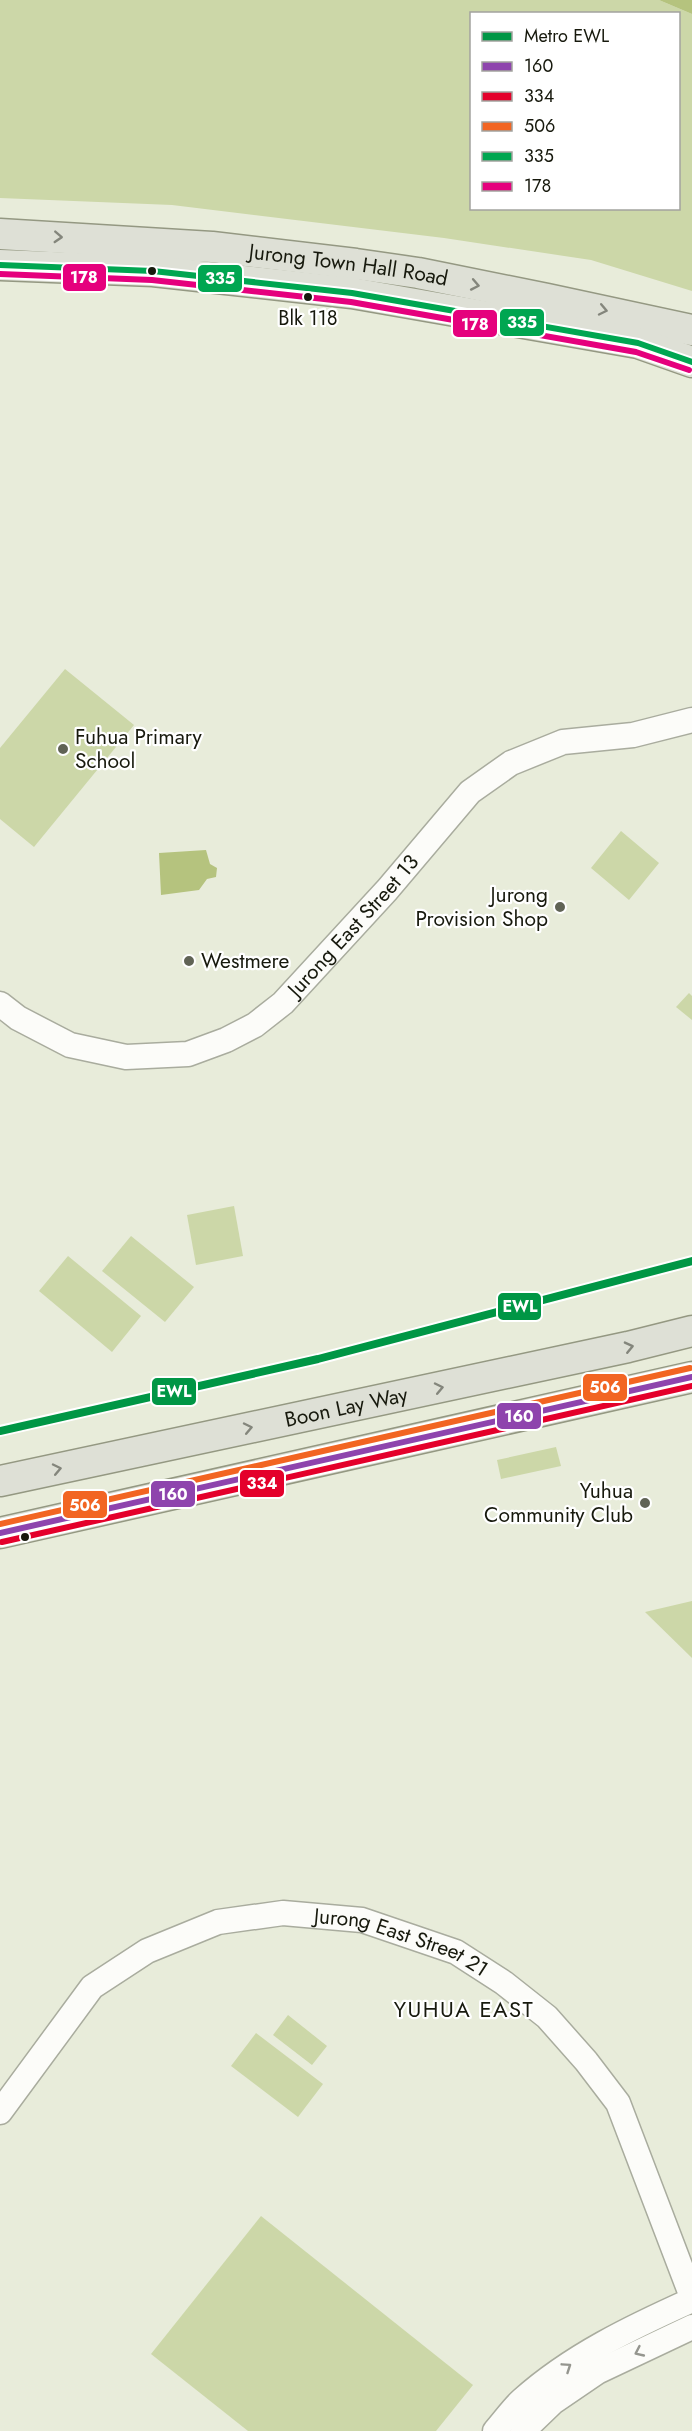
<svg xmlns="http://www.w3.org/2000/svg" width="692" height="2431" viewBox="0 0 692 2431" font-family="Jost,sans-serif">
	<style>
		.green { fill: #ccd7a8; fill-rule: evenodd }
		.water { fill: #b5c37e }
		.lines { fill: none; stroke-linecap: round; stroke-linejoin: round }
		.minor-casing { stroke: #a9ac9e; stroke-width: 27 }
		.major-casing { stroke: #949882; stroke-width: 33 }
		.minor { stroke: #fcfcf9; stroke-width: 24 }
		.major { stroke: #dee0d6; stroke-width: 30 }
		.bus-1-casing { stroke: #fff; stroke-width: 10 }
		.bus-2-casing { stroke: #fff; stroke-width: 10 }
		.bus-3-casing { stroke: #fff; stroke-width: 10 }
		.bus-4-casing { stroke: #fff; stroke-width: 10 }
		.bus-5-casing { stroke: #fff; stroke-width: 10 }
		.bus-1 { stroke: #8e44ad; stroke-width: 6 }
		.bus-2 { stroke: #e4002b; stroke-width: 6 }
		.bus-3 { stroke: #f26522; stroke-width: 6 }
		.bus-4 { stroke: #00a651; stroke-width: 6 }
		.bus-5 { stroke: #e5007d; stroke-width: 6 }
		.metro-1-casing { stroke: #fff; stroke-width: 12 }
		.metro-1 { stroke: #009645; stroke-width: 8 }
		.oneway { stroke: #84867c }
		.oneway2 { stroke: #95968f }
		.bus-dot { fill: #17190d; stroke: #fff; stroke-width: 2 }
		.poi-dot { fill: #606355; stroke: #fff; stroke-width: 2 }
		.labels { text-anchor: middle; dominant-baseline: central; stroke-width: 4.5; stroke-linejoin: round; paint-order: stroke }
		.bus-label { font-size: 20px; fill: #17190d; stroke: #fff }
		.street-label { font-size: 21px; fill: #17190d; stroke: #fff }
		.poi-label { font-size: 21px; fill: #17190d; stroke: #fff; text-anchor: start }
		.neighbourhood-label { font-size: 22px; letter-spacing: 1.5px; fill: #17190d; stroke: #fff }
		.line-badge { stroke: #fff; stroke-width: 2 }
		.badge-label { font-size: 16px; text-anchor: middle; font-weight: bold; fill: #fff }
	</style>
	<rect width="100%" height="100%" fill="#e8ecda"/>
	<!-- green -->
	<g class="green">
		<path d="M 0,0 L 659,0 L 692,14 L 692,291 L 591,260 L 444,238 L 172,205 L 0,198 ZM 472,14 L 678,14 L 678,208 L 472,208 Z"/>
		<path d="M 65,669 L 134,725 L 34,847 L 0,819 L 0,748 Z"/>
		<path d="M 621,831 L 659,863 L 629,900 L 591,868 Z"/>
		<path d="M 689,993 L 692,996 L 692,1020 L 676,1007 Z"/>
		<path d="M 234,1206 L 243,1256 L 196,1265 L 187,1215 Z"/>
		<path d="M 131,1236 L 194,1287 L 165,1322 L 102,1271 Z"/>
		<path d="M 68,1256 L 141,1316 L 112,1352 L 39,1291 Z"/>
		<path d="M 556,1447 L 561,1466 L 501,1479 L 497,1460 Z"/>
		<path d="M 692,1601 L 692,1658 L 645,1612 Z"/>
		<path d="M 288,2015 L 327,2046 L 312,2065 L 273,2035 Z"/>
		<path d="M 256,2033 L 323,2084 L 298,2117 L 231,2066 Z"/>
		<path d="M 261,2216 L 473,2385 L 436,2431 L 248,2431 L 151,2354 Z"/>
	</g>
	<!-- water -->
	<g class="water">
		<path d="M 659,0 L 692,0 L 692,14 Z"/>
		<path d="M 206,850 L 210,864 L 217,868 L 216,877 L 207,879 L 199,890 L 161,895 L 159,853 Z"/>
	</g>
	<g class="lines">
		<defs>
			<g id="minor">
				<path id="s1" d="M 0,1004 L 18,1018 L 70,1045 L 126,1057 L 188,1054 L 226,1040 L 255,1025 L 283,1003 L 387,890 L 470,792 L 511,763 L 563,742 L 633,735 L 692,720"/>
				<path id="s2" d="M 0,2112 L 92,1987 L 147,1951 L 218,1922 L 283,1913 L 362,1920 L 456,1952 L 504,1983 L 547,2017 L 586,2061 L 618,2103 L 692,2297"/>
				<path d="M 495,2431 C 504,2421 512,2409 522,2400 C 571,2356 632,2327 692,2300"/>
				<path d="M 523,2431 L 553,2402 L 597,2372 L 692,2327"/>
			</g>
			<g id="major">
				<path id="s3" d="M 0,234 L 212,247 L 356,264 L 418,273 L 547,299 L 692,330"/>
				<path d="M 0,265 L 153,271 L 352,293 L 638,343 L 692,362"/>
				<path id="s4" d="M 0,1481 L 628,1347 L 692,1331"/>
				<path d="M 0,1533 L 692,1377"/>
			</g>
		</defs>
		<!-- minor casing -->
		<use href="#minor" class="minor-casing"/>
		<!-- major casing -->
		<use href="#major" class="major-casing"/>
		<!-- minor -->
		<use href="#minor" class="minor"/>
		<!-- major -->
		<use href="#major" class="major"/>
		<defs>
			<path id="bus-1" d="M 0,1533 L 692,1377"/>
			<path id="bus-2" d="M 2,1542 L 692,1386"/>
			<path id="bus-3" d="M 0,1524 L 690,1368"/>
			<path id="bus-4" d="M 0,265 L 153,271 L 352,293 L 638,343 L 692,362"/>
			<path id="bus-5" d="M 0,274 L 152,280 L 351,302 L 636,352 L 689,370"/>
		</defs>
		<!-- bus-1 casing -->
		<use href="#bus-1" class="bus-1-casing"/>
		<!-- bus-2 casing -->
		<use href="#bus-2" class="bus-2-casing"/>
		<!-- bus-3 casing -->
		<use href="#bus-3" class="bus-3-casing"/>
		<!-- bus-4 casing -->
		<use href="#bus-4" class="bus-4-casing"/>
		<!-- bus-5 casing -->
		<use href="#bus-5" class="bus-5-casing"/>
		<!-- bus-1 -->
		<use href="#bus-1" class="bus-1"/>
		<!-- bus-2 -->
		<use href="#bus-2" class="bus-2"/>
		<!-- bus-3 -->
		<use href="#bus-3" class="bus-3"/>
		<!-- bus-4 -->
		<use href="#bus-4" class="bus-4"/>
		<!-- bus-5 -->
		<use href="#bus-5" class="bus-5"/>
		<defs>
			<path id="metro-1" d="M 0,1431 L 318,1359 L 692,1261"/>
		</defs>
		<!-- metro-1 casing -->
		<use href="#metro-1" class="metro-1-casing"/>
		<!-- metro-1 -->
		<use href="#metro-1" class="metro-1"/>
	</g>
	<!-- one-way arrows -->
	<defs><path id="oneway-chevron" d="M-2-3.5L2.5 0L-2 3.5" fill="none" stroke-width="1.6" stroke-linecap="round" stroke-linejoin="round" transform="scale(1.5)"/></defs>
	<g class="oneway">
		<use href="#oneway-chevron" transform="translate(58 237) rotate(3)"/>
		<use href="#oneway-chevron" transform="translate(475 285) rotate(11)"/>
		<use href="#oneway-chevron" transform="translate(603 310) rotate(12)"/>
		<use href="#oneway-chevron" transform="translate(629 1347) rotate(-13)"/>
		<use href="#oneway-chevron" transform="translate(439 1388) rotate(-12)"/>
		<use href="#oneway-chevron" transform="translate(248 1428) rotate(-12)"/>
		<use href="#oneway-chevron" transform="translate(57 1469) rotate(-12)"/>
	</g>
	<g class="oneway2">
		<use href="#oneway-chevron" transform="translate(639 2352) rotate(155)"/>
		<use href="#oneway-chevron" transform="translate(567 2367) rotate(-34)"/>
	</g>
	<!-- markers -->
	<g class="bus-dot">
		<circle cx="152" cy="271" r="5"/>
		<circle cx="308" cy="297" r="5"/>
		<circle cx="25" cy="1537" r="5"/>
	</g>
	<g class="poi-dot">
		<circle cx="63" cy="749" r="6"/>
		<circle cx="560" cy="907" r="6"/>
		<circle cx="189" cy="961" r="6"/>
		<circle cx="645" cy="1503" r="6"/>
	</g>
	<g class="labels">
		<!-- bus labels -->
		<g class="bus-label">
			<text x="308" y="318">Blk 118</text>
		</g>
		<!-- street labels -->
		<g class="street-label">
			<text stroke="none"><textPath href="#s3" startOffset="350">Jurong Town Hall Road</textPath></text>
			<text stroke="none"><textPath href="#s1" startOffset="414">Jurong East Street 13</textPath></text>
			<text stroke="none"><textPath href="#s4" startOffset="354">Boon Lay Way</textPath></text>
			<text stroke="none"><textPath href="#s2" startOffset="486">Jurong East Street 21</textPath></text>
		</g>
		<!-- poi labels -->
		<g class="poi-label">
			<text x="75" y="737">Fuhua Primary<tspan x="75" dy="24">School</tspan></text>
			<text x="548" y="895" text-anchor="end">Jurong<tspan x="548" dy="24">Provision Shop</tspan></text>
			<text x="201" y="961">Westmere</text>
			<text x="633" y="1491" text-anchor="end">Yuhua<tspan x="633" dy="24">Community Club</tspan></text>
		</g>
		<!-- neighbourhood labels -->
		<g class="neighbourhood-label">
			<text x="464" y="2009">YUHUA EAST</text>
		</g>
	</g>
	<g class="line-badge">
		<rect x="62" y="263" width="45" height="29" rx="6" fill="#e5007d"/>
		<rect x="197" y="264" width="46" height="29" rx="6" fill="#00a651"/>
		<rect x="499" y="308" width="46" height="29" rx="6" fill="#00a651"/>
		<rect x="452" y="309" width="46" height="29" rx="6" fill="#e5007d"/>
		<rect x="497" y="1292" width="45" height="29" rx="6" fill="#009645"/>
		<rect x="582" y="1373" width="46" height="29" rx="6" fill="#f26522"/>
		<rect x="151" y="1377" width="46" height="29" rx="6" fill="#009645"/>
		<rect x="496" y="1402" width="46" height="28" rx="6" fill="#8e44ad"/>
		<rect x="239" y="1469" width="46" height="29" rx="6" fill="#e4002b"/>
		<rect x="150" y="1480" width="46" height="28" rx="6" fill="#8e44ad"/>
		<rect x="62" y="1490" width="46" height="29" rx="6" fill="#f26522"/>
	</g>
	<g class="badge-label">
		<text x="84" y="283">178</text>
		<text x="220" y="284">335</text>
		<text x="522" y="328">335</text>
		<text x="475" y="330">178</text>
		<text x="520" y="1312">EWL</text>
		<text x="605" y="1393">506</text>
		<text x="174" y="1397">EWL</text>
		<text x="519" y="1422">160</text>
		<text x="262" y="1489">334</text>
		<text x="173" y="1500">160</text>
		<text x="85" y="1511">506</text>
	</g>
	<!-- legend -->
	<rect x="470" y="12" width="210" height="198" fill="#ffffff" stroke="#a2a39e" stroke-width="1.5"/>
	<rect x="482" y="32" width="30" height="9" fill="#009645" stroke="#a2a39e" stroke-width="1.5"/>
	<text x="524" y="42" font-size="18" fill="#17190d">Metro EWL</text>
	<rect x="482" y="62" width="30" height="9" fill="#8e44ad" stroke="#a2a39e" stroke-width="1.5"/>
	<text x="524" y="72" font-size="18" fill="#17190d">160</text>
	<rect x="482" y="92" width="30" height="9" fill="#e4002b" stroke="#a2a39e" stroke-width="1.5"/>
	<text x="524" y="102" font-size="18" fill="#17190d">334</text>
	<rect x="482" y="122" width="30" height="9" fill="#f26522" stroke="#a2a39e" stroke-width="1.5"/>
	<text x="524" y="132" font-size="18" fill="#17190d">506</text>
	<rect x="482" y="152" width="30" height="9" fill="#00a651" stroke="#a2a39e" stroke-width="1.5"/>
	<text x="524" y="162" font-size="18" fill="#17190d">335</text>
	<rect x="482" y="182" width="30" height="9" fill="#e5007d" stroke="#a2a39e" stroke-width="1.5"/>
	<text x="524" y="192" font-size="18" fill="#17190d">178</text>
</svg>
